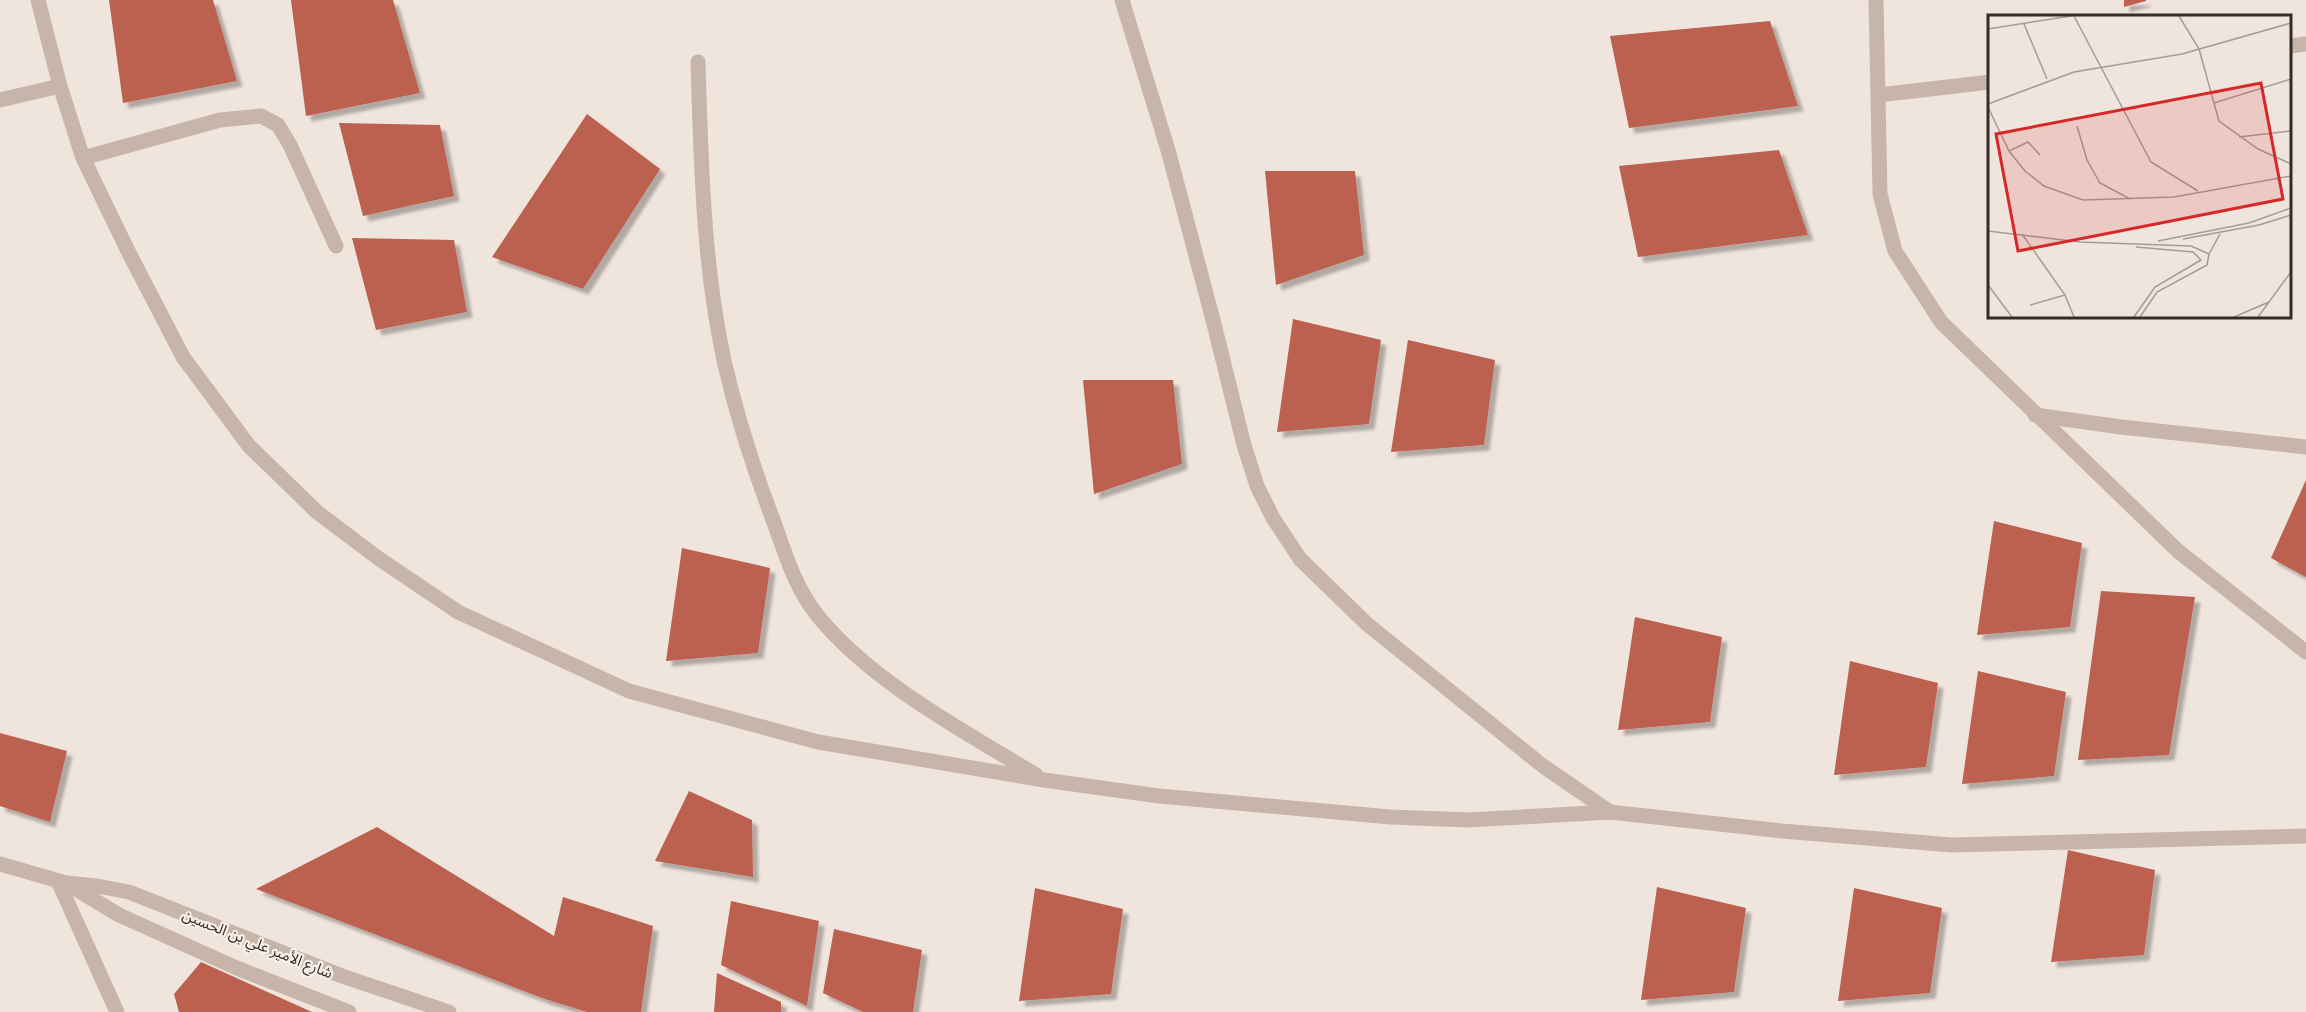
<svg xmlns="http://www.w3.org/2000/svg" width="2306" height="1012" viewBox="0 0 2306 1012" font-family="Lato,'Noto Sans Arabic',sans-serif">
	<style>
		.building { fill: #bc604f; filter: url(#shadow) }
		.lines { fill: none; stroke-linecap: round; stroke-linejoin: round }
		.minor { stroke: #c7b5aa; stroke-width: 15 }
		.tertiary { stroke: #c7b5aa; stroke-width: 15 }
		.labels { text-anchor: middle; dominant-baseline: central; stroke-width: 4.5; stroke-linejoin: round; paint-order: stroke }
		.street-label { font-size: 15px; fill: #352c29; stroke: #f8f0e9 }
		.inset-road { fill: none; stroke: #a59b95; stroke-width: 1.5 }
		.view { fill: #d62828; fill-opacity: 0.15; stroke: #d62828; stroke-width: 3 }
		.inset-edge { fill: none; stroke: #352c29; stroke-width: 3 }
	</style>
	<defs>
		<filter id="shadow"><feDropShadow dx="5.5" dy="5.5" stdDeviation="1.5" flood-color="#0004"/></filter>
	</defs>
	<rect width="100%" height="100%" fill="#f0e5dd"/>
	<!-- building -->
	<g class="building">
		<path d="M 109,0 L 213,0 L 237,81 L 123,103 Z"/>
		<path d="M 291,0 L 393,0 L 420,93 L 306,116 Z"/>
		<path d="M 2124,0 L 2146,0 L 2146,1 L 2124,7 Z"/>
		<path d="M 1770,21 L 1798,106 L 1629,128 L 1610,36 Z"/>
		<path d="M 587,114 L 660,169 L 583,289 L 492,257 Z"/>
		<path d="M 339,123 L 440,125 L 454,196 L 363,216 Z"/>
		<path d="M 1779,150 L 1808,235 L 1638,257 L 1619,166 Z"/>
		<path d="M 1265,171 L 1355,171 L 1364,255 L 1276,285 Z"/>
		<path d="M 352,238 L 454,240 L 467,312 L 376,330 Z"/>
		<path d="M 1293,319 L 1381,340 L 1369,424 L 1277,432 Z"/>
		<path d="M 1408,340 L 1495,360 L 1484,445 L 1391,452 Z"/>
		<path d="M 1083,380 L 1173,380 L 1182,464 L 1094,494 Z"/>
		<path d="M 2306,480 L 2306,577 L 2271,558 Z"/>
		<path d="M 1994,521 L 2082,543 L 2070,627 L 1977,635 Z"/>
		<path d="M 682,548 L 770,568 L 758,653 L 666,661 Z"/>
		<path d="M 2101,591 L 2195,597 L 2169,755 L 2078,760 Z"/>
		<path d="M 1635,617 L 1722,637 L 1710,722 L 1618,730 Z"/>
		<path d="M 1850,661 L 1938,683 L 1926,767 L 1834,775 Z"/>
		<path d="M 1978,671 L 2066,692 L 2054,776 L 1962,784 Z"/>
		<path d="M 0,733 L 67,751 L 50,822 L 0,806 Z"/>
		<path d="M 689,791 L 752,820 L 753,877 L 655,861 Z"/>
		<path d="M 377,827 L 554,936 L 563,897 L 653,926 L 641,1012 L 587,1012 L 545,999 L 256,889 Z"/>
		<path d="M 2068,850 L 2155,870 L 2144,955 L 2051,962 Z"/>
		<path d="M 1657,887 L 1746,908 L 1734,992 L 1641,1000 Z"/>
		<path d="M 1035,888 L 1123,909 L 1111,994 L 1019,1001 Z"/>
		<path d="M 1854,888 L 1942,908 L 1930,993 L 1838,1001 Z"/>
		<path d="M 731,901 L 819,921 L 807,1006 L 721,965 Z"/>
		<path d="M 834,929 L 922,950 L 913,1012 L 863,1012 L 823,993 Z"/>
		<path d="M 201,962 L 312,1012 L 179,1012 L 174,994 Z"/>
		<path d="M 717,973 L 781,1002 L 781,1012 L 714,1012 Z"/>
	</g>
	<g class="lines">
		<!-- minor -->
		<g class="minor">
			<path d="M 38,0 L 60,86 L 83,158 L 128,251 L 183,357 L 249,446 L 317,512 L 378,558 L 458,612 L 629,691 L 818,742 L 1044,780 L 1159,796 L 1390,817 L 1469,820 L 1610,812 L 1782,831 L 1952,845 L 2306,836"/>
			<path d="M 1122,0 L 1168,150 L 1213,320 L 1244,445 L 1257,486 L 1273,518 L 1300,559 L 1367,624 L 1543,766 L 1610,812"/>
			<path d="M 1876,0 L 1880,194 L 1895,251 L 1941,322 L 2178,551 L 2306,652"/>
			<path d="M 2290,46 L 2306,44"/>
			<path d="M 698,62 C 701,162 703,266 725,365 C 737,416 753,467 772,517 C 785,552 793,584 817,615 C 871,682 964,731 1036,775"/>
			<path d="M 1879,95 L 1990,82"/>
			<path d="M 0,100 L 60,86"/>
			<path d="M 83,158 L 220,120 L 261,116 L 278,125 L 290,145 L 336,246"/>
			<path d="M 2035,415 L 2121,427 L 2306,447"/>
			<path d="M 58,881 L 117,1012"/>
		</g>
		<!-- tertiary -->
		<g class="tertiary">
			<path d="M 0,864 L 66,883 L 119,915 L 239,969 L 349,1012"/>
			<path d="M 66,883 L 97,886 L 129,892 L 342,976 L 449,1012"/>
		</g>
	</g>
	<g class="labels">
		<!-- street labels -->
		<g class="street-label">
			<text transform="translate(258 943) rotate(22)">شارع الأمير علي بن الحسين</text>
		</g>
	</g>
	<!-- overview -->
	<g transform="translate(1988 15)">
		<rect width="303" height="303" fill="#f0e5dd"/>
		<path class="inset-road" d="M 86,1 L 163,147 L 210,176M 191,1 L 211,34 L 231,106 L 270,134 L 303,149M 36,9 L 59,64M 0,14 L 83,1M 226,88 L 303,64M 0,89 L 86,57 L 194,39 L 303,8M 0,92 L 21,136 L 37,156 L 56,171 L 95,185 L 186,182 L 303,161M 89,111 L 99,145 L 112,168 L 142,184M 251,122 L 303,116M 21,136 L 40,127 L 52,140M 0,216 L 92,227 L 203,231 L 221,239 L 219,250 L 169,277 L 152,302M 34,219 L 77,280 L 86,302M 195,224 L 271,210 L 303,200M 170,226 L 261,208 L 303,193M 221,239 L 232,219M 0,270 L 24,302M 42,290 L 77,280M 146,302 L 167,272 L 213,245 L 205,237 L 148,232M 246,302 L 281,287M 270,302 L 303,257"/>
		<path class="view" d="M 273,68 L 295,184 L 30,236 L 8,119 Z"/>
		<rect width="303" height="303" class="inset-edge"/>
	</g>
</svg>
